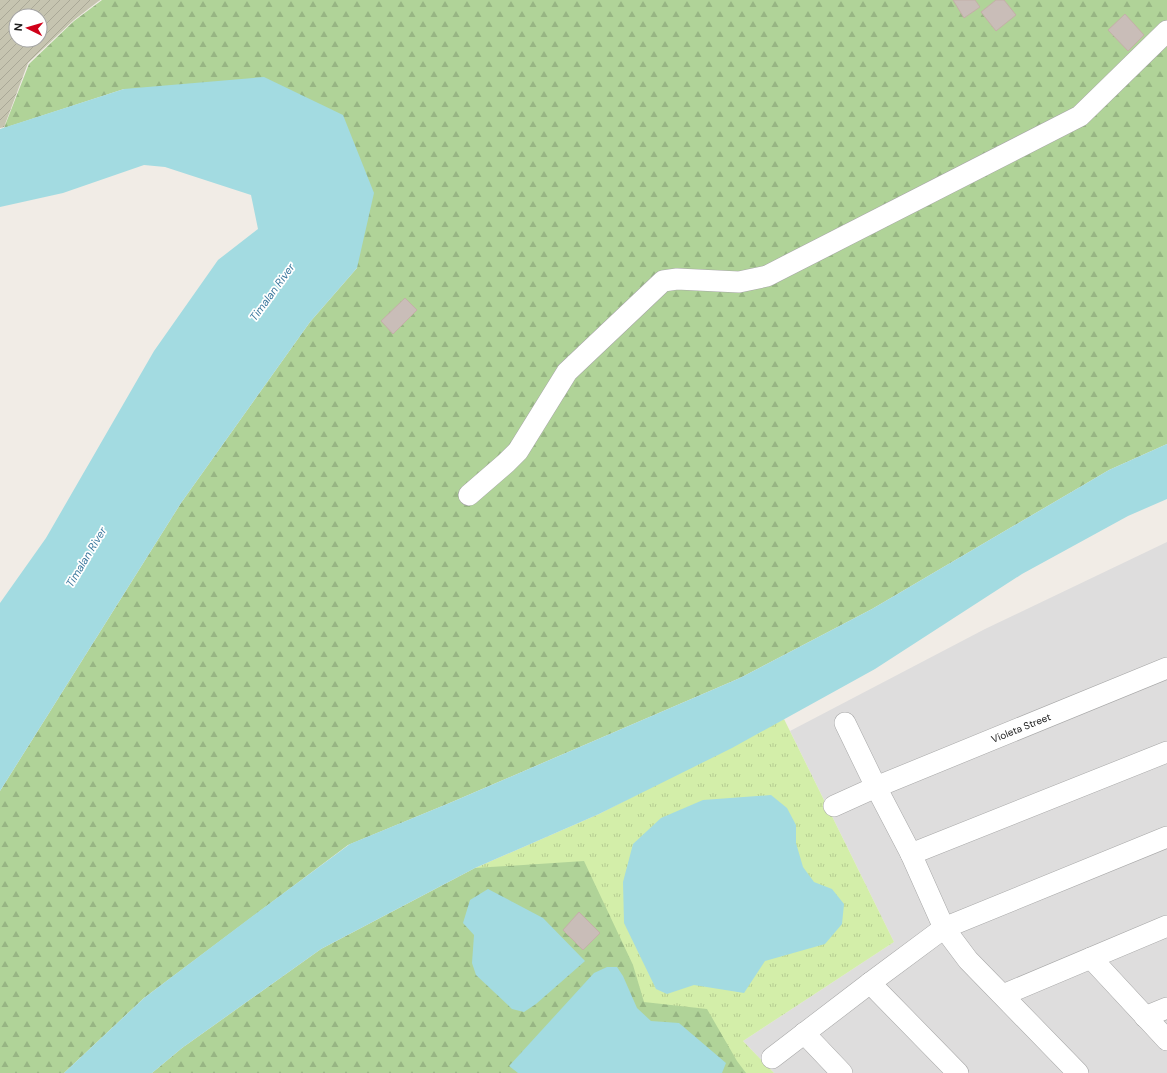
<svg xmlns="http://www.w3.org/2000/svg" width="1167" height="1073" viewBox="0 0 1167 1073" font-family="'DM Sans',sans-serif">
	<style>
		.residential { fill: #dedddd }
		.construction { fill: url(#construction-furrows); fill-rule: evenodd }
		.grass { fill: url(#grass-tufts) }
		.forest { fill: url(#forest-firs) }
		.water { fill: #a3dbe1 }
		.building { fill: #c9bdb8; stroke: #c4b0a7 }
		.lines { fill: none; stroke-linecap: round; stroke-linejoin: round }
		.street-casing { stroke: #a7a7a7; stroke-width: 22 }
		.street { stroke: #fff; stroke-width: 21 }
		.labels { text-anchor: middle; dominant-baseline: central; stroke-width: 3.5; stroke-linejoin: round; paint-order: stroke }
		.street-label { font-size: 10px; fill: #202020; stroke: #fff }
		.water-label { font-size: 11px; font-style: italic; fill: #3d799e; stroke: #fff }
	</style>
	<defs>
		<pattern id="construction-furrows" width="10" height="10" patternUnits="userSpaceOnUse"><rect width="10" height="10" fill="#c6c4b0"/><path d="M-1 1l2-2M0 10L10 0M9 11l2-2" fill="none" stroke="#aaa897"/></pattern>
		<pattern id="grass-tufts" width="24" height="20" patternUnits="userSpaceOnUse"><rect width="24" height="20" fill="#d3eea9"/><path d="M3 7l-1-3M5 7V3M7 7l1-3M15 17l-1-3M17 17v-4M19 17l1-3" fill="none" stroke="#b5cc91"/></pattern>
		<pattern id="forest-firs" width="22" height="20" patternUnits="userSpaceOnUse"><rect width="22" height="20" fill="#b0d398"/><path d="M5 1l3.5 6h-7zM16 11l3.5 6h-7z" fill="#97b583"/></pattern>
	</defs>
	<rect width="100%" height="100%" fill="#f1ece6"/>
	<!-- residential -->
	<path class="residential" d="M 1167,542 L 1167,1073 L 774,1073 L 743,1041 L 894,942 L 790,731 L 985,629 Z"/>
	<!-- construction -->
	<path class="construction" d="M 0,0 L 100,0 L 74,20 L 28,63 L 4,127 L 0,128 ZM 16,16 L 40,16 L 40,40 L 16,40 Z"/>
	<!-- grass -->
	<path class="grass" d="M 784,719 L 894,942 L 743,1041 L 774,1073 L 152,1073 L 475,868 L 599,814 Z"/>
	<!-- forest -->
	<g class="forest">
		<path d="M 102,0 L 1167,0 L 1167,444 L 1109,470 L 872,609 L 740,678 L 452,802 L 348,845 L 144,998 L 64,1073 L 0,1073 L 0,791 L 181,503 L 310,322 L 357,268 L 124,89 L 4,128 L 29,64 L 74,21 Z"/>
		<path d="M 584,861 L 633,965 L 644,1002 L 707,1009 L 737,1061 L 746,1073 L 152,1073 L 182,1048 L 321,949 L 475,868 Z"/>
	</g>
	<!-- water -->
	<g class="water">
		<path d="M 264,77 L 343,115 L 374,193 L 357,268 L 310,322 L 181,503 L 0,791 L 0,603 L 46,538 L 154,351 L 218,260 L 258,229 L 251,195 L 165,167 L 144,165 L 63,193 L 0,207 L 0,129 L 124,89 Z"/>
		<path d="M 1167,444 L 1167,499 L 1128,516 L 1022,574 L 875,669 L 732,748 L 599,814 L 475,868 L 321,949 L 182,1048 L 152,1073 L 64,1073 L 144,998 L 250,918 L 350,844 L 452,802 L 740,678 L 872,609 L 1109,470 Z"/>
		<path d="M 771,795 L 787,808 L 796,825 L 796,843 L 803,867 L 814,882 L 832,889 L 844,904 L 842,924 L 825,944 L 765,961 L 744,993 L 694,985 L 667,994 L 656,989 L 624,923 L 623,882 L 633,844 L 661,818 L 703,800 Z"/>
		<path d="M 488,889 L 543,918 L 585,961 L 536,1004 L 524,1012 L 512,1009 L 476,975 L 472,963 L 474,935 L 463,923 L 470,900 Z"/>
		<path d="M 607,967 L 617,967 L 623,976 L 637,1008 L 651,1021 L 679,1023 L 726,1063 L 722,1073 L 518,1073 L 509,1066 L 594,973 Z"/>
	</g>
	<!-- building -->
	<g class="building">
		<path d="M 953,0 L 975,0 L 980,7 L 964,18 Z"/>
		<path d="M 996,0 L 1004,0 L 1016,15 L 996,31 L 981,12 Z"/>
		<path d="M 1125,14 L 1144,35 L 1128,51 L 1108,30 Z"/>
		<path d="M 405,298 L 417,310 L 393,334 L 381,321 Z"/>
		<path d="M 579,912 L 600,933 L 583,950 L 563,930 Z"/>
	</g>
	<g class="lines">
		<defs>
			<g id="street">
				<path d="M 469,495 L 506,463 L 518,451 L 567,372 L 663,281 L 677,279 L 739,282 L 767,276 L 1080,116 L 1167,31"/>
				<path d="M 845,723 L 876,787 L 911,854 L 944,928 L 968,960 L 1078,1073"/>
				<path d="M 834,806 L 876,787 L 1167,668"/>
				<path d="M 911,854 L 1167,752"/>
				<path d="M 1091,958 L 1167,1040"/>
				<path d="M 870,983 L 958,1073"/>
				<path d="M 1003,995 L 1167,926"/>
				<path d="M 1145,1017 L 1167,1008"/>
				<path d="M 804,1033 L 842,1073"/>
				<path d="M 772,1058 L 870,983 L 944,928 L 1167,837"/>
			</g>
		</defs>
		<!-- street casing -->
		<use href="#street" class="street-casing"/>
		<!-- street -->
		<use href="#street" class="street"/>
	</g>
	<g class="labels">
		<!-- street labels -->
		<g class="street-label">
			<text transform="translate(1021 728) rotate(-22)">Violeta Street</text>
		</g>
		<!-- water labels -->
		<g class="water-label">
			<text transform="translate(272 292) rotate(-54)">Timalan River</text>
			<text transform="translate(86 557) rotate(-59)">Timalan River</text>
		</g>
	</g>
	<!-- north arrow -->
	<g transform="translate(28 28) rotate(275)"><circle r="19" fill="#ffffff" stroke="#a6a6a6"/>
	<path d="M0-3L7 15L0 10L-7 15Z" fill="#d00019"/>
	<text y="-6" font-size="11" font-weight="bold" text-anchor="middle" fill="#202020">N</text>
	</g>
</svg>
